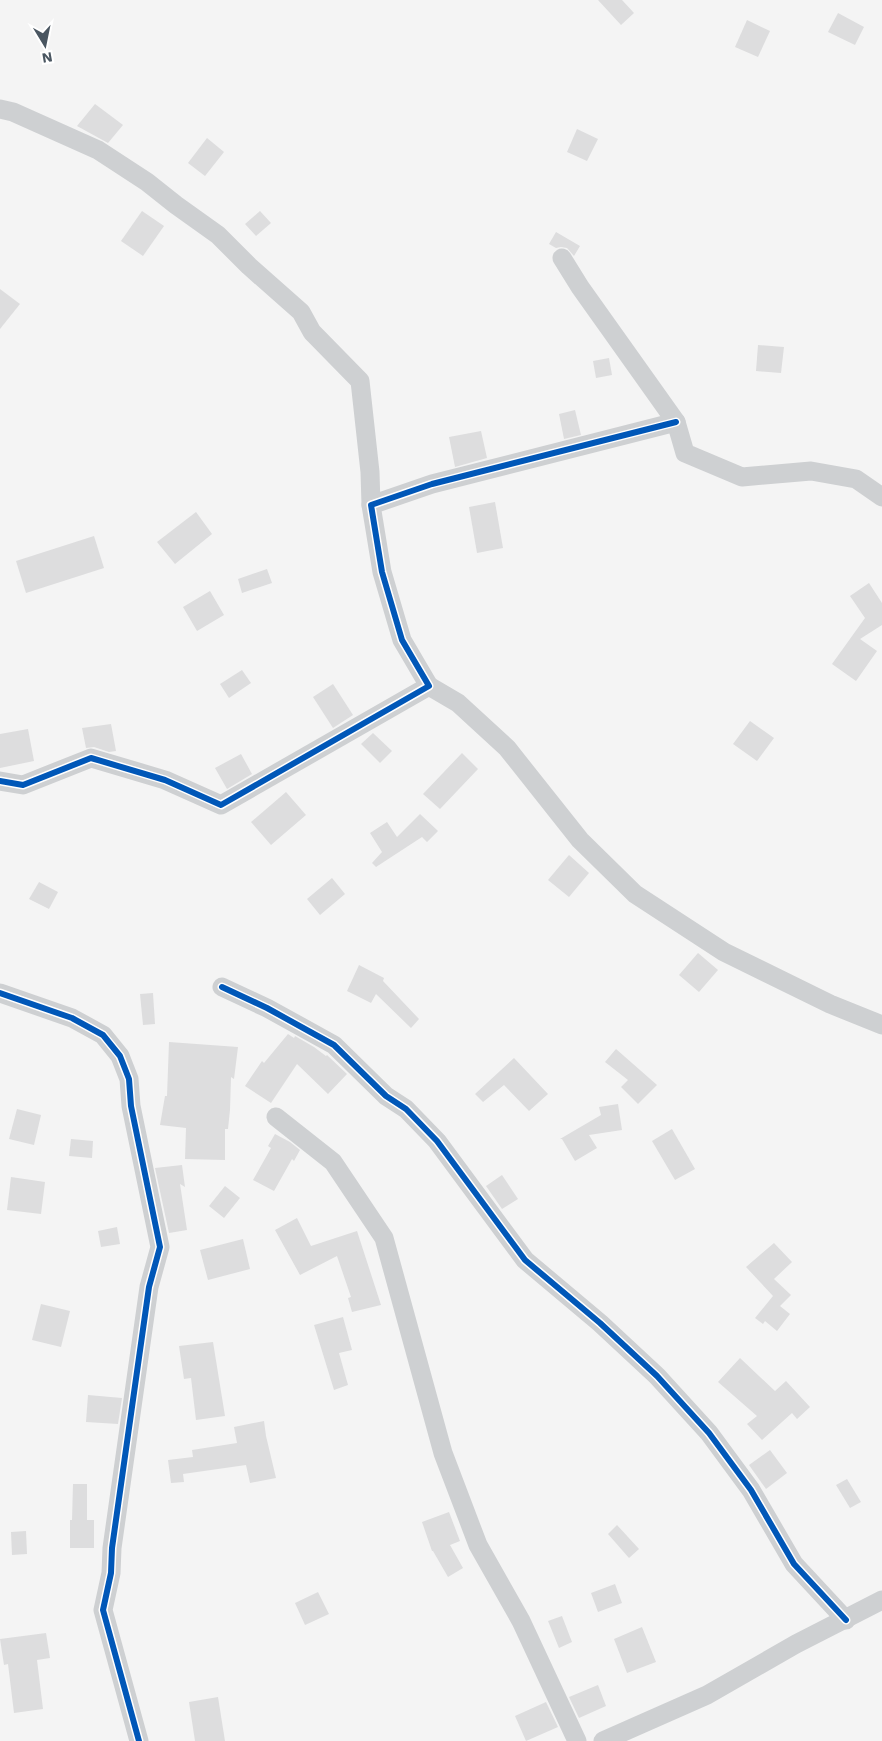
<svg xmlns="http://www.w3.org/2000/svg" width="882" height="1741" viewBox="0 0 882 1741" font-family="'Work Sans',sans-serif">
	<style>
		.building { fill: #ddddde }
		.lines { fill: none; stroke-linecap: round; stroke-linejoin: round }
		.street { stroke: #ced0d2; stroke-width: 19 }
		.cycleway-casing { stroke: #fff; stroke-width: 9 }
		.cycleway { stroke: #0057b8; stroke-width: 6 }
	</style>
	<rect width="100%" height="100%" fill="#f4f4f4"/>
	<!-- building -->
	<g class="building">
		<path d="M 598,0 L 622,0 L 634,13 L 621,25 Z"/>
		<path d="M 838,13 L 864,27 L 855,45 L 828,32 Z"/>
		<path d="M 747,20 L 770,31 L 758,57 L 735,47 Z"/>
		<path d="M 95,104 L 123,125 L 108,143 L 77,126 Z"/>
		<path d="M 577,129 L 598,139 L 587,161 L 567,152 Z"/>
		<path d="M 207,138 L 224,152 L 205,176 L 188,163 Z"/>
		<path d="M 142,211 L 164,226 L 143,256 L 121,241 Z"/>
		<path d="M 260,211 L 271,223 L 256,236 L 245,224 Z"/>
		<path d="M 556,232 L 580,246 L 574,256 L 567,248 L 561,247 L 556,248 L 549,244 Z"/>
		<path d="M 0,289 L 20,304 L 0,329 Z"/>
		<path d="M 758,345 L 784,347 L 781,373 L 756,371 Z"/>
		<path d="M 609,358 L 612,375 L 596,378 L 593,361 Z"/>
		<path d="M 575,410 L 581,435 L 564,439 L 559,414 Z"/>
		<path d="M 481,431 L 487,458 L 455,467 L 449,437 Z"/>
		<path d="M 495,502 L 503,548 L 477,553 L 469,507 Z"/>
		<path d="M 196,512 L 212,534 L 175,564 L 157,542 Z"/>
		<path d="M 94,536 L 104,568 L 26,593 L 16,561 Z"/>
		<path d="M 267,569 L 272,583 L 242,593 L 238,579 Z"/>
		<path d="M 869,583 L 882,603 L 882,625 L 860,639 L 877,651 L 856,681 L 832,664 L 865,618 L 850,596 Z"/>
		<path d="M 210,591 L 224,615 L 197,631 L 183,607 Z"/>
		<path d="M 242,670 L 251,683 L 229,698 L 220,684 Z"/>
		<path d="M 333,684 L 353,715 L 333,728 L 313,697 Z"/>
		<path d="M 750,721 L 774,738 L 757,761 L 733,744 Z"/>
		<path d="M 111,724 L 116,751 L 109,752 L 94,747 L 86,748 L 82,728 Z"/>
		<path d="M 28,729 L 34,761 L 0,768 L 0,734 Z"/>
		<path d="M 373,733 L 392,751 L 380,763 L 361,744 Z"/>
		<path d="M 462,753 L 478,769 L 440,809 L 423,794 Z"/>
		<path d="M 241,754 L 252,774 L 227,789 L 215,768 Z"/>
		<path d="M 286,792 L 306,815 L 271,845 L 251,822 Z"/>
		<path d="M 420,814 L 438,831 L 427,842 L 422,837 L 376,867 L 372,863 L 382,852 L 370,833 L 387,822 L 397,837 Z"/>
		<path d="M 569,855 L 589,873 L 569,897 L 548,880 Z"/>
		<path d="M 332,878 L 345,894 L 320,915 L 307,899 Z"/>
		<path d="M 39,882 L 58,892 L 49,909 L 29,899 Z"/>
		<path d="M 698,953 L 718,970 L 699,992 L 679,975 Z"/>
		<path d="M 359,965 L 384,978 L 383,981 L 419,1019 L 411,1028 L 376,994 L 371,1003 L 347,991 Z"/>
		<path d="M 153,993 L 155,1024 L 143,1025 L 140,994 Z"/>
		<path d="M 288,1034 L 294,1038 L 295,1036 L 314,1047 L 326,1056 L 327,1055 L 347,1074 L 328,1094 L 297,1064 L 271,1103 L 245,1086 L 262,1061 L 264,1063 Z"/>
		<path d="M 169,1042 L 238,1047 L 234,1079 L 231,1077 L 230,1110 L 228,1129 L 225,1129 L 225,1160 L 185,1159 L 186,1128 L 160,1125 L 165,1096 L 167,1096 Z"/>
		<path d="M 616,1049 L 657,1085 L 638,1104 L 621,1087 L 628,1080 L 605,1062 Z"/>
		<path d="M 514,1058 L 548,1094 L 529,1111 L 504,1085 L 483,1102 L 475,1094 Z"/>
		<path d="M 618,1104 L 622,1130 L 589,1135 L 597,1148 L 575,1161 L 562,1139 L 560,1139 L 601,1115 L 599,1107 Z"/>
		<path d="M 17,1109 L 41,1115 L 34,1145 L 9,1139 Z"/>
		<path d="M 672,1129 L 695,1169 L 675,1180 L 652,1141 Z"/>
		<path d="M 275,1134 L 290,1142 L 300,1150 L 294,1161 L 292,1159 L 274,1191 L 253,1180 L 271,1148 L 268,1146 Z"/>
		<path d="M 71,1139 L 93,1141 L 92,1158 L 69,1156 Z"/>
		<path d="M 182,1165 L 185,1187 L 180,1184 L 187,1230 L 169,1233 L 155,1168 Z"/>
		<path d="M 502,1175 L 518,1199 L 502,1209 L 486,1186 Z"/>
		<path d="M 11,1177 L 45,1182 L 41,1214 L 7,1210 Z"/>
		<path d="M 225,1186 L 240,1198 L 224,1218 L 209,1206 Z"/>
		<path d="M 297,1218 L 311,1246 L 357,1231 L 381,1305 L 352,1312 L 348,1298 L 351,1297 L 337,1256 L 300,1275 L 275,1230 Z"/>
		<path d="M 117,1227 L 120,1244 L 101,1247 L 98,1231 Z"/>
		<path d="M 243,1239 L 250,1269 L 208,1280 L 200,1250 Z"/>
		<path d="M 774,1243 L 792,1262 L 774,1279 L 791,1295 L 780,1306 L 790,1314 L 777,1331 L 765,1321 L 763,1324 L 755,1318 L 773,1296 L 746,1267 Z"/>
		<path d="M 41,1304 L 70,1311 L 61,1347 L 32,1340 Z"/>
		<path d="M 343,1317 L 352,1350 L 339,1353 L 348,1385 L 334,1390 L 314,1325 Z"/>
		<path d="M 213,1342 L 225,1416 L 196,1420 L 191,1378 L 184,1379 L 179,1346 Z"/>
		<path d="M 740,1358 L 775,1391 L 786,1381 L 810,1407 L 797,1419 L 792,1413 L 762,1440 L 747,1424 L 757,1416 L 718,1382 Z"/>
		<path d="M 88,1395 L 122,1398 L 118,1424 L 86,1422 Z"/>
		<path d="M 264,1421 L 266,1436 L 276,1478 L 250,1483 L 246,1465 L 183,1474 L 184,1482 L 171,1483 L 168,1460 L 193,1457 L 192,1450 L 237,1443 L 234,1427 Z"/>
		<path d="M 770,1450 L 787,1473 L 766,1489 L 749,1465 Z"/>
		<path d="M 847,1479 L 861,1502 L 850,1508 L 836,1485 Z"/>
		<path d="M 73,1484 L 87,1484 L 87,1520 L 94,1520 L 94,1548 L 70,1548 L 70,1520 L 72,1520 Z"/>
		<path d="M 449,1512 L 460,1541 L 450,1545 L 463,1568 L 448,1577 L 433,1551 L 432,1551 L 422,1522 Z"/>
		<path d="M 617,1525 L 639,1549 L 629,1558 L 608,1534 Z"/>
		<path d="M 26,1531 L 27,1554 L 12,1555 L 11,1532 Z"/>
		<path d="M 615,1584 L 622,1603 L 598,1612 L 591,1593 Z"/>
		<path d="M 318,1592 L 329,1614 L 305,1625 L 295,1603 Z"/>
		<path d="M 562,1616 L 572,1642 L 559,1648 L 548,1621 Z"/>
		<path d="M 642,1627 L 656,1662 L 627,1673 L 614,1639 Z"/>
		<path d="M 46,1633 L 50,1658 L 37,1660 L 43,1709 L 14,1713 L 8,1664 L 4,1665 L 0,1639 Z"/>
		<path d="M 598,1685 L 606,1706 L 579,1718 L 569,1697 Z"/>
		<path d="M 218,1697 L 225,1741 L 195,1741 L 189,1702 Z"/>
		<path d="M 546,1702 L 558,1727 L 526,1741 L 515,1716 Z"/>
	</g>
	<g class="lines">
		<!-- street -->
		<g class="street">
			<path d="M 0,109 L 13,112 L 98,150 L 147,182 L 176,205 L 218,235 L 249,266 L 301,312 L 312,332 L 360,381 L 370,472 L 371,505"/>
			<path d="M 562,258 L 580,287 L 676,422 L 685,453 L 742,477 L 811,471 L 856,479 L 882,497"/>
			<path d="M 429,686 L 458,703 L 507,748 L 580,840 L 635,894 L 724,952 L 830,1004 L 882,1025"/>
			<path d="M 0,781 L 23,785 L 91,758 L 165,780 L 221,805 L 429,686 L 402,640 L 382,572 L 371,505 L 432,484 L 676,422"/>
			<path d="M 222,987 L 267,1008 L 334,1045 L 386,1096 L 406,1109 L 437,1141 L 525,1260 L 600,1323 L 657,1376 L 709,1433 L 751,1490 L 794,1564 L 846,1620"/>
			<path d="M 0,993 L 72,1018 L 103,1035 L 120,1056 L 129,1079 L 131,1106 L 160,1247 L 149,1287 L 112,1548 L 111,1573 L 103,1610 L 139,1741"/>
			<path d="M 276,1117 L 333,1162 L 384,1238 L 443,1453 L 478,1545 L 521,1621 L 577,1741"/>
			<path d="M 603,1741 L 707,1695 L 796,1644 L 882,1600"/>
		</g>
		<defs>
			<g id="cycleway">
				<path d="M 0,781 L 23,785 L 91,758 L 165,780 L 221,805 L 429,686 L 402,640 L 382,572 L 371,505 L 432,484 L 676,422"/>
				<path d="M 222,987 L 267,1008 L 334,1045 L 386,1096 L 406,1109 L 437,1141 L 525,1260 L 600,1323 L 657,1376 L 709,1433 L 751,1490 L 794,1564 L 846,1620"/>
				<path d="M 0,993 L 72,1018 L 103,1035 L 120,1056 L 129,1079 L 131,1106 L 160,1247 L 149,1287 L 112,1548 L 111,1573 L 103,1610 L 139,1741"/>
			</g>
		</defs>
		<!-- cycleway casing -->
		<use href="#cycleway" class="cycleway-casing"/>
		<!-- cycleway -->
		<use href="#cycleway" class="cycleway"/>
	</g>
	<!-- north arrow -->
	<g transform="translate(45 45) rotate(170)" stroke="#ffffff" stroke-width="4" paint-order="stroke">
	<path d="M0-4L9 19L0 12L-9 19Z" fill="#4a5661"/>
	<text y="-8" font-size="14" font-weight="bold" text-anchor="middle" fill="#4a5661">N</text>
	</g>
</svg>
